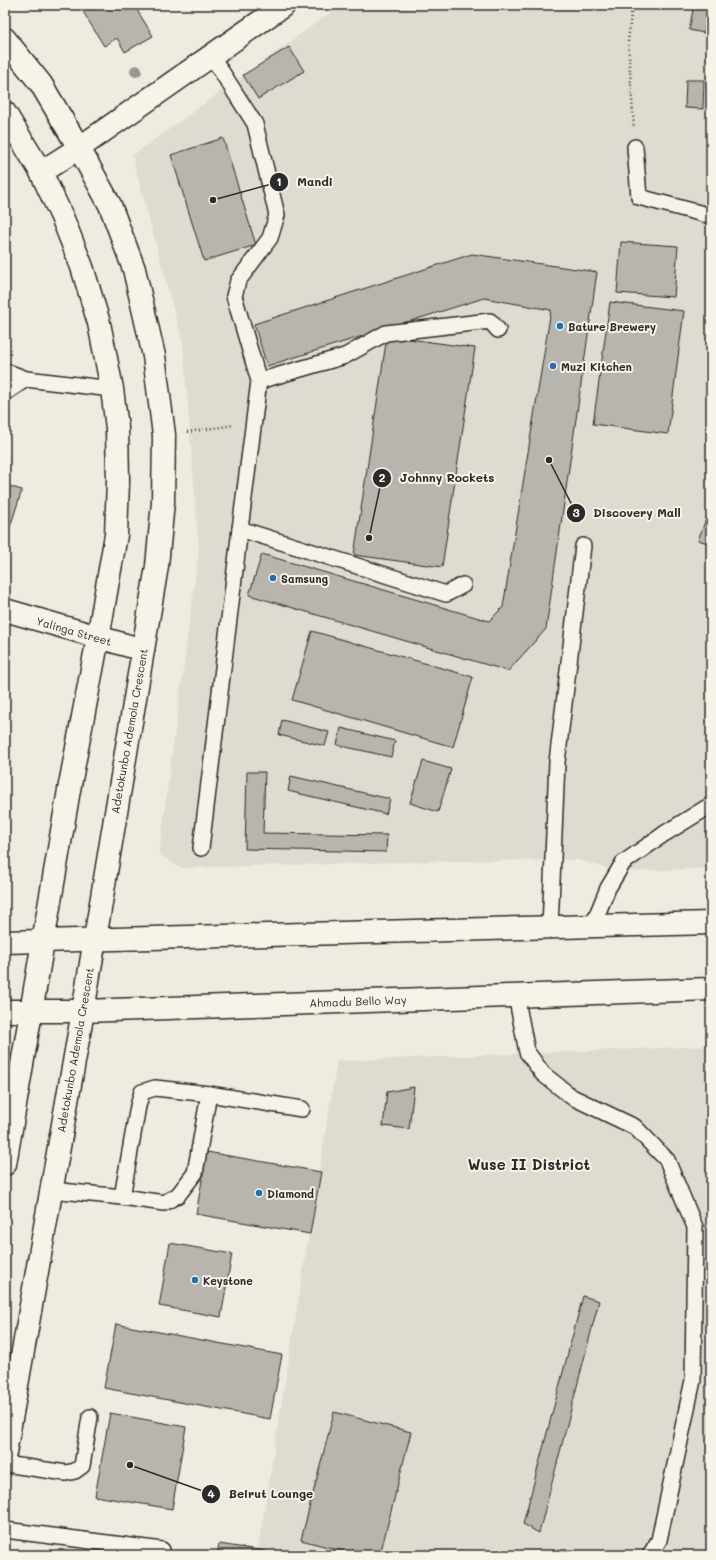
<svg xmlns="http://www.w3.org/2000/svg" width="716" height="1560" viewBox="0 0 716 1560" font-family="Mali,sans-serif">
	<style>
		.built { fill: #dedbd1 }
		.building { fill: #b8b5ae; stroke: #2b2b2b }
		.lines { fill: none; stroke-linecap: round; stroke-linejoin: round }
		.service-casing { stroke: #2b2b2b; stroke-width: 18 }
		.minor-casing { stroke: #2b2b2b; stroke-width: 25 }
		.secondary-casing { stroke: #2b2b2b; stroke-width: 25 }
		.primary-casing { stroke: #2b2b2b; stroke-width: 25 }
		.path { stroke: #2b2b2b; stroke-width: 2.5; stroke-dasharray: 1 3; stroke-linecap: butt }
		.service { stroke: #f7f3e8; stroke-width: 15 }
		.minor { stroke: #f7f3e8; stroke-width: 22 }
		.secondary { stroke: #f7f3e8; stroke-width: 22 }
		.primary { stroke: #f7f3e8; stroke-width: 22 }
		.tree { fill: #9a9791 }
		.poi-dot { fill: #1f6fb2; stroke: #f7f3e8; stroke-width: 1.5 }
		.labels { text-anchor: middle; dominant-baseline: central; stroke-width: 4; stroke-linejoin: round; paint-order: stroke }
		.poi-label { font-size: 11px; font-weight: bold; fill: #2b2b2b; stroke: #f7f3e8; text-anchor: start }
		.street-label { font-size: 11px; fill: #2b2b2b; stroke: #f7f3e8 }
		.district-label { font-size: 15px; font-weight: bold; fill: #2b2b2b; stroke: #f7f3e8 }
		.leader { fill: none; stroke: #2b2b2b; stroke-width: 1.5 }
		.callout-dot { fill: #2b2b2b; stroke: #f7f3e8; stroke-width: 1.5 }
		.mark-label { font-size: 12px; text-anchor: middle; font-weight: bold; fill: #fff }
		.callout-label { font-size: 12px; text-anchor: middle; font-weight: bold; fill: #2b2b2b; stroke: #f7f3e8; stroke-width: 4; stroke-linejoin: round; paint-order: stroke }
	</style>
	<rect width="100%" height="100%" fill="#efebe0"/>
	<filter id="ink" filterUnits="userSpaceOnUse"><feTurbulence type="fractalNoise" baseFrequency=".025" numOctaves="2"/><feDisplacementMap in="SourceGraphic" scale="8" xChannelSelector="R" yChannelSelector="G"/><feConvolveMatrix kernelMatrix="1 2 1 2 8 2 1 2 1" color-interpolation-filters="sRGB"/></filter>
	<g filter="url(#ink)">
		<!-- built -->
		<g class="built">
			<path d="M 341,5 L 711,5 L 711,868 L 621,872 L 578,860 L 445,861 L 180,868 L 159,854 L 199,549 L 183,344 L 132,156 Z"/>
			<path d="M 711,1046 L 711,1555 L 257,1555 L 337,1061 Z"/>
		</g>
		<!-- building -->
		<g class="building">
			<path d="M 79,5 L 134,5 L 153,36 L 125,52 L 117,38 L 104,46 Z"/>
			<path d="M 694,5 L 709,5 L 704,33 L 689,30 Z"/>
			<path d="M 289,47 L 304,71 L 258,99 L 243,75 Z"/>
			<path d="M 686,80 L 704,80 L 703,109 L 685,108 Z"/>
			<path d="M 223,138 L 256,245 L 204,261 L 171,155 Z"/>
			<path d="M 621,242 L 678,246 L 674,297 L 617,293 Z"/>
			<path d="M 472,254 L 597,272 L 546,629 L 508,671 L 249,595 L 262,554 L 489,621 L 503,607 L 551,310 L 484,298 L 267,366 L 254,324 Z"/>
			<path d="M 610,302 L 684,311 L 668,434 L 593,424 Z"/>
			<path d="M 387,336 L 475,348 L 442,567 L 354,555 Z"/>
			<path d="M 5,485 L 22,490 L 10,527 L 5,526 Z"/>
			<path d="M 711,506 L 711,544 L 698,540 Z"/>
			<path d="M 312,631 L 473,677 L 453,747 L 292,700 Z"/>
			<path d="M 5,650 L 10,650 L 5,679 Z"/>
			<path d="M 282,720 L 329,732 L 325,746 L 279,735 Z"/>
			<path d="M 341,728 L 395,741 L 391,757 L 337,745 Z"/>
			<path d="M 423,761 L 451,769 L 438,812 L 410,803 Z"/>
			<path d="M 247,772 L 265,772 L 263,833 L 387,835 L 386,852 L 245,849 Z"/>
			<path d="M 291,776 L 390,799 L 386,814 L 288,791 Z"/>
			<path d="M 414,1087 L 409,1129 L 383,1126 L 387,1092 Z"/>
			<path d="M 207,1152 L 321,1172 L 310,1234 L 196,1214 Z"/>
			<path d="M 170,1243 L 232,1254 L 221,1317 L 159,1306 Z"/>
			<path d="M 583,1296 L 599,1301 L 539,1533 L 523,1524 Z"/>
			<path d="M 116,1324 L 282,1355 L 270,1419 L 104,1388 Z"/>
			<path d="M 334,1412 L 411,1432 L 380,1555 L 358,1555 L 301,1540 Z"/>
			<path d="M 110,1413 L 186,1427 L 172,1509 L 95,1496 Z"/>
			<path d="M 219,1544 L 265,1551 L 264,1555 L 217,1555 Z"/>
			<path d="M 460,1550 L 478,1555 L 458,1555 Z"/>
		</g>
		<g class="lines">
			<defs>
				<g id="service">
					<path d="M 211,55 L 255,124 L 277,215 L 270,238 L 238,281 L 234,296 L 259,381 L 240,529 L 446,594 L 463,585"/>
					<path d="M 635,147 L 639,197 L 711,216"/>
					<path d="M 5,371 L 26,379 L 112,389"/>
					<path d="M 259,381 L 345,356 L 386,333 L 490,321 L 498,330"/>
					<path d="M 5,393 L 26,379"/>
					<path d="M 201,848 L 240,529"/>
					<path d="M 592,927 L 608,888 L 623,863 L 664,834 L 711,805"/>
					<path d="M 550,928 L 557,762 L 583,546"/>
					<path d="M 516,995 L 527,1052 L 543,1074 L 572,1097 L 635,1127 L 667,1160 L 695,1227 L 693,1380 L 659,1540 L 650,1555"/>
					<path d="M 51,1190 L 122,1197 L 138,1106 L 142,1092 L 155,1088 L 209,1094 L 302,1109"/>
					<path d="M 122,1197 L 164,1203 L 178,1195 L 195,1173 L 209,1094"/>
					<path d="M 5,1464 L 66,1473 L 75,1471 L 82,1466 L 90,1417"/>
					<path d="M 5,1530 L 162,1550"/>
				</g>
				<g id="minor">
					<path d="M 41,172 L 79,148 L 284,5"/>
					<path d="M 5,610 L 143,650"/>
				</g>
				<g id="secondary">
					<path d="M 5,39 L 41,84 L 79,148 L 110,205 L 134,269 L 154,356 L 164,435 L 163,502 L 157,566 L 83,1011 L 5,1453"/>
					<path d="M 5,113 L 41,172 L 63,219 L 82,267 L 99,323 L 112,389 L 117,428 L 118,481 L 116,535 L 98,638 L 69,790 L 5,1164"/>
				</g>
				<g id="primary">
					<path d="M 5,942 L 711,923"/>
					<path d="M 5,1011 L 83,1011 L 711,989"/>
				</g>
			</defs>
			<!-- service casing -->
			<use href="#service" class="service-casing"/>
			<!-- minor casing -->
			<use href="#minor" class="minor-casing"/>
			<!-- secondary casing -->
			<use href="#secondary" class="secondary-casing"/>
			<!-- primary casing -->
			<use href="#primary" class="primary-casing"/>
			<!-- path -->
			<g class="path">
				<path d="M 632,5 L 628,42 L 634,128"/>
				<path d="M 187,432 L 234,425"/>
			</g>
			<!-- service -->
			<use href="#service" class="service"/>
			<!-- minor -->
			<use href="#minor" class="minor"/>
			<!-- secondary -->
			<use href="#secondary" class="secondary"/>
			<!-- primary -->
			<use href="#primary" class="primary"/>
		</g>
		<!-- trees -->
		<circle class="tree" cx="136" cy="71" r="6"/>
	</g>
	<!-- markers -->
	<g class="poi-dot">
		<circle cx="560" cy="326" r="4"/>
		<circle cx="553" cy="366" r="4"/>
		<circle cx="273" cy="578" r="4"/>
		<circle cx="259" cy="1193" r="4"/>
		<circle cx="195" cy="1280" r="4"/>
	</g>
	<g class="labels">
		<!-- poi labels -->
		<g class="poi-label">
			<text x="568" y="326">Bature Brewery</text>
			<text x="561" y="366">Muzi Kitchen</text>
			<text x="281" y="578">Samsung</text>
			<text x="267" y="1193">Diamond</text>
			<text x="203" y="1280">Keystone</text>
		</g>
		<!-- street labels -->
		<g class="street-label">
			<text transform="translate(74 631) rotate(16)">Yalinga Street</text>
			<text transform="translate(129 731) rotate(-80)">Adetokunbo Ademola Crescent</text>
			<text transform="translate(358 1001) rotate(-2)">Ahmadu Bello Way</text>
			<text transform="translate(75 1050) rotate(-80)">Adetokunbo Ademola Crescent</text>
		</g>
		<!-- district labels -->
		<g class="district-label">
			<text x="529" y="1164">Wuse II District</text>
		</g>
	</g>
	<!-- callouts -->
	<path class="leader" d="M213 200L279 182M369 538L382 478M549 460L576 513M130 1465L211 1494"/>
	<g class="callout-dot">
		<circle cx="213" cy="200" r="4"/>
		<circle cx="369" cy="538" r="4"/>
		<circle cx="549" cy="460" r="4"/>
		<circle cx="130" cy="1465" r="4"/>
		<circle cx="279" cy="182" r="10"/>
		<circle cx="382" cy="478" r="10"/>
		<circle cx="576" cy="513" r="10"/>
		<circle cx="211" cy="1494" r="10"/>
	</g>
	<g class="mark-label">
		<text x="279" y="186">1</text>
		<text x="382" y="482">2</text>
		<text x="576" y="517">3</text>
		<text x="211" y="1498">4</text>
	</g>
	<g class="callout-label">
		<text x="315" y="186">Mandi</text>
		<text x="447" y="482">Johnny Rockets</text>
		<text x="637" y="517">Discovery Mall</text>
		<text x="271" y="1498">Beirut Lounge</text>
	</g>
	<!-- margin -->
	<rect width="716" height="1560" fill="none" stroke="#f7f3e8" stroke-width="20"/>
	<rect x="10" y="10" width="696" height="1540" fill="none" stroke="#2b2b2b" stroke-width="1.5" filter="url(#ink)"/>
</svg>
